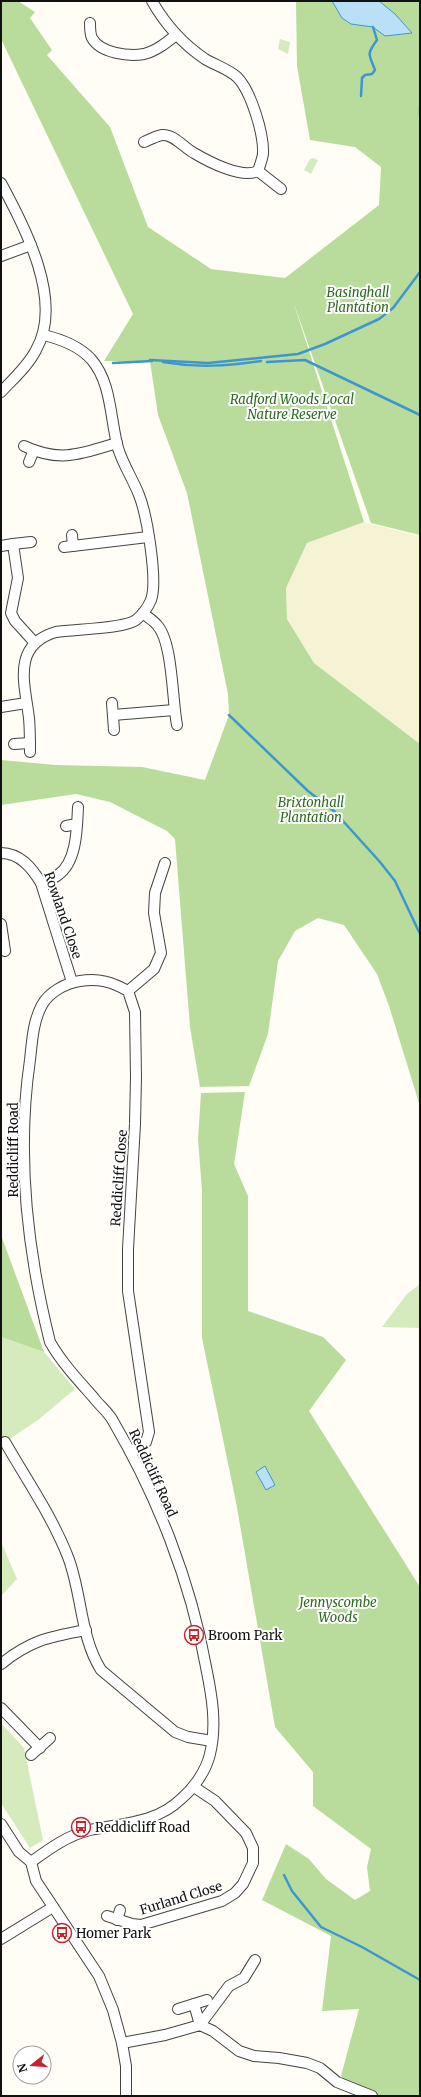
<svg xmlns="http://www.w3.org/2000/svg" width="421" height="2097" viewBox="0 0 421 2097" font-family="Merriweather,serif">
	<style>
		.farmland { fill: #f6f3d4 }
		.green { fill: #d5ebbd }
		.forest { fill: #b9dc9c }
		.water { fill: #b9e0f7; stroke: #3f96cf }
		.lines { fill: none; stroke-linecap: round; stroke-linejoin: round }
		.stream { stroke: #3f96cf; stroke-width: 2.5 }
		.minor-casing { stroke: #444; stroke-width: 12 }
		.minor { stroke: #fff; stroke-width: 10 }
		.labels { text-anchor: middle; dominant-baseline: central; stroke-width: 4; stroke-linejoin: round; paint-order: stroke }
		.park-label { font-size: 13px; font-style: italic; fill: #2f6b1f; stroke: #fff }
		.street-label { font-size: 13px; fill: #111; stroke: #fff }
		.poi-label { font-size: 13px; fill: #111; stroke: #fff; text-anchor: start }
	</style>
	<rect width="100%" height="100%" fill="#fffdf5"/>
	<!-- farmland -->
	<path class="farmland" d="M 364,522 L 420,536 L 420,744 L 314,663 L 287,619 L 286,588 L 307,543 Z"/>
	<!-- green -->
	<g class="green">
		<path d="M 280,39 L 290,42 L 288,54 L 278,49 Z"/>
		<path d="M 313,158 L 318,160 L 311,174 L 304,170 L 310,159 Z"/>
		<path d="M 420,1284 L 420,1328 L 382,1327 L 407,1294 Z"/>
		<path d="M 1,1337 L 44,1352 L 75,1389 L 38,1420 L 5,1442 L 1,1442 Z"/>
		<path d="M 1,1542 L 17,1579 L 1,1596 Z"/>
		<path d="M 1,1723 L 24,1748 L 43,1840 L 30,1848 L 1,1803 Z"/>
	</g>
	<!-- forest -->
	<g class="forest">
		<path d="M 1,1 L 18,1 L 35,12 L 30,18 L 52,50 L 47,55 L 110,127 L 148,227 L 211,269 L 285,278 L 379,205 L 381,167 L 355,147 L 310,140 L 297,66 L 296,1 L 420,1 L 420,535 L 371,523 L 293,301 L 364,522 L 307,543 L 286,588 L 287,619 L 314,663 L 420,744 L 420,1106 L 389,1006 L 377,974 L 344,925 L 318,918 L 295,931 L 278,961 L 268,1034 L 249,1086 L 200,1087 L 190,1027 L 175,839 L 167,831 L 110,802 L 76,794 L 1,805 L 1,760 L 56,765 L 142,767 L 205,780 L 229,715 L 228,694 L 187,493 L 158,415 L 150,361 L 104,361 L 133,314 L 1,39 Z"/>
		<path d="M 245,1092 L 234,1164 L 248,1196 L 248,1311 L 323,1337 L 346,1360 L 309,1411 L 420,1587 L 420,2096 L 359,2096 L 341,2076 L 359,2009 L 322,2011 L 331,1936 L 262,1900 L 286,1844 L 309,1859 L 326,1879 L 355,1900 L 370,1891 L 367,1867 L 371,1849 L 313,1806 L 313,1772 L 275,1727 L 236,1502 L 202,1338 L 202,1191 L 198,1139 L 201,1093 Z"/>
		<path d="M 1,1235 L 44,1352 L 1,1337 Z"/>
	</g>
	<!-- water -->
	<g class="water">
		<path d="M 332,1 L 379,1 L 395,14 L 412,33 L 385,36 L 373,27 L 351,24 L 342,18 Z"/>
		<path d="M 265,1466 L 275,1485 L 266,1490 L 256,1472 Z"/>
	</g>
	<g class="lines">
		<!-- stream -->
		<g class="stream">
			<path d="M 361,96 L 362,78 L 365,75 L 372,74 L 375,70 C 369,54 366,55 377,40 L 373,27"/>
			<path d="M 420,106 L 420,116"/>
			<path d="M 150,360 L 208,363 L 298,354 L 325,344 L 379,319 L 393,308 L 420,272"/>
			<path d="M 163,362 C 198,368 226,366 261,361"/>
			<path d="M 267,362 L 305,360 L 420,415"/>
			<path d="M 113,363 L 152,361"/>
			<path d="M 229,715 L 308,791 L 334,811 L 380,862 L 395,881 L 420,934"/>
			<path d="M 284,1875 L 292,1891 L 321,1927 L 362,1947 L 420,1980"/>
		</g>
		<defs>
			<g id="minor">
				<path d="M 152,1 C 165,24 183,44 205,59 C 215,65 228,69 237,77 C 251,91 264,134 263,154 C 262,160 260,165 258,171"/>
				<path d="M 90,23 C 90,28 90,34 92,38 C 100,53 129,57 144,54 C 156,51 166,43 176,35"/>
				<path d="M 144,142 C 149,140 156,136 162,135 C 174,134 184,148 194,153 C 209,162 242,179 258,171 L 281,189"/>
				<path d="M 1,183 C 25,228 64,301 36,350 C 28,366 13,379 1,392"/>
				<path d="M 1,256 L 31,245"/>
				<path d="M 24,446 C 60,463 81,454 117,443"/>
				<path d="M 29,462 L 34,450"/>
				<path d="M 72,535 L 73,546"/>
				<path d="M 13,544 L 31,542"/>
				<path d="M 1,546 L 13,544 L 18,578 L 11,613 L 15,621 L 35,643"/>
				<path d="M 64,547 L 148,537"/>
				<path d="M 143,613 C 147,617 153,620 157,625 C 173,642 172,700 177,725"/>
				<path d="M 112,703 L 114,730"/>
				<path d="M 1,707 L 26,703"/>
				<path d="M 113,715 L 174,710"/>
				<path d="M 14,744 L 30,743"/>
				<path d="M 30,752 C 30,741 30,729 29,718 C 25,685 11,645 56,632 C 74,629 124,629 136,620 C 142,615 148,607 151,600 C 158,581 147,515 139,495 C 133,479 123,465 118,448 C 110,419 112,383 91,359 C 78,345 61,339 43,335"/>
				<path d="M 66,826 L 77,824"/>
				<path d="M 1,853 C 20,853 32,868 41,883 L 72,982"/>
				<path d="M 41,883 C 46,881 53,879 58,875 C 77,862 77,828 78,807"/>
				<path d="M 1,924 L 5,951"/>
				<path d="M 128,991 L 154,969 L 161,953 L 154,913 L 155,893 L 165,863"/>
				<path d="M 5,1442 C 26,1479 52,1516 68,1557 C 82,1593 80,1637 101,1670 L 175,1732 L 188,1737 L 212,1741"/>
				<path d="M 1,1664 C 31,1640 49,1637 86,1630"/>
				<path d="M 1,1708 L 40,1748"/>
				<path d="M 31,1755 L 50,1738"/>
				<path d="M 1,1824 L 19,1852 L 31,1862 L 36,1881 L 99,1976 L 113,2010 L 122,2043 L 126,2066 L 126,2096"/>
				<path d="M 31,1862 C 49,1849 68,1835 90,1830 C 122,1823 155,1824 181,1799 C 194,1788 206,1771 210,1754 C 217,1725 212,1696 206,1667 C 191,1582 157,1496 113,1421 C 109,1413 100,1406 94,1398 C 78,1380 62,1363 50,1342 C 27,1250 16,1155 30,1060 C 32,1042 33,1021 42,1005 C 49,992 66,983 80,981 C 99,978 112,982 128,991 L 135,1012 L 136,1077 L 135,1124 L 128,1249 L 128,1291 L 149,1432 L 146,1442 L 130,1452"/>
				<path d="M 107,1916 L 132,1924 L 141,1925 L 222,1901 L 235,1893 L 243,1884 L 253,1863 L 253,1848 L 246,1833 L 215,1801 L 194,1787"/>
				<path d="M 117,1920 L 120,1910"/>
				<path d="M 1,1939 L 53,1907"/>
				<path d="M 194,2004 L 200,2025"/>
				<path d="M 178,2009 L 207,2000"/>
				<path d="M 200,2025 L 229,1986 L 244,1978 L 255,1960"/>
				<path d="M 122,2043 L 165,2035 L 200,2025 L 213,2031 L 239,2051 L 254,2056 L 279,2058 L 307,2063 L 320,2068 L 337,2082 L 372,2096"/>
			</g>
		</defs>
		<!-- minor casing -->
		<use href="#minor" class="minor-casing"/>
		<!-- minor -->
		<use href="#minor" class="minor"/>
	</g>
	<!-- icons -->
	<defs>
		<symbol id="bus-ring" viewBox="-11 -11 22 22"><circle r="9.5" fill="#fff" stroke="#c4262e" stroke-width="1.5"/><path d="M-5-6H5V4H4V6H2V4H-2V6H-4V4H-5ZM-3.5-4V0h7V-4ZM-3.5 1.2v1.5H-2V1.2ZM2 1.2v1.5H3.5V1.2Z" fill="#c4262e"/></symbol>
	</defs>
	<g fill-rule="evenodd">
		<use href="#bus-ring" x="183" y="1624" width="22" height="22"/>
		<use href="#bus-ring" x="70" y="1816" width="22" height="22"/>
		<use href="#bus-ring" x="51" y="1922" width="22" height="22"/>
	</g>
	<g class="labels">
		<!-- park labels -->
		<g class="park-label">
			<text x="358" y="292">Basinghall<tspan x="358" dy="15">Plantation</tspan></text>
			<text x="292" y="399">Radford Woods Local<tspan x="292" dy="15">Nature Reserve</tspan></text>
			<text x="311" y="802">Brixtonhall<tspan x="311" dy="15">Plantation</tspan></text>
			<text x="338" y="1602">Jennyscombe<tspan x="338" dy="15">Woods</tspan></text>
		</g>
		<!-- street labels -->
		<g class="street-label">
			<text transform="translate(63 915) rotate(71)">Rowland Close</text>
			<text transform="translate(13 1150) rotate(-90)">Reddicliff Road</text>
			<text transform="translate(119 1178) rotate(-86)">Reddicliff Close</text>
			<text transform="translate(153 1473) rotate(65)">Reddicliff Road</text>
			<text transform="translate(181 1898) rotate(-17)">Furland Close</text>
		</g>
		<!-- poi labels -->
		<g class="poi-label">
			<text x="208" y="1635">Broom Park</text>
			<text x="95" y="1827">Reddicliff Road</text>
			<text x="76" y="1933">Homer Park</text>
		</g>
	</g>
	<!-- border -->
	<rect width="421" height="2097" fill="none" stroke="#111111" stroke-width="4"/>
	<!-- north arrow -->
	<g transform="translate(32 2065) rotate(253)"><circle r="19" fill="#ffffff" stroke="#a0a0a0"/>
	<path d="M0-3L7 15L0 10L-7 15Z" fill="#c4262e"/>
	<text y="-6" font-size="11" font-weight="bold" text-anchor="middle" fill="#111111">N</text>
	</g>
</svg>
